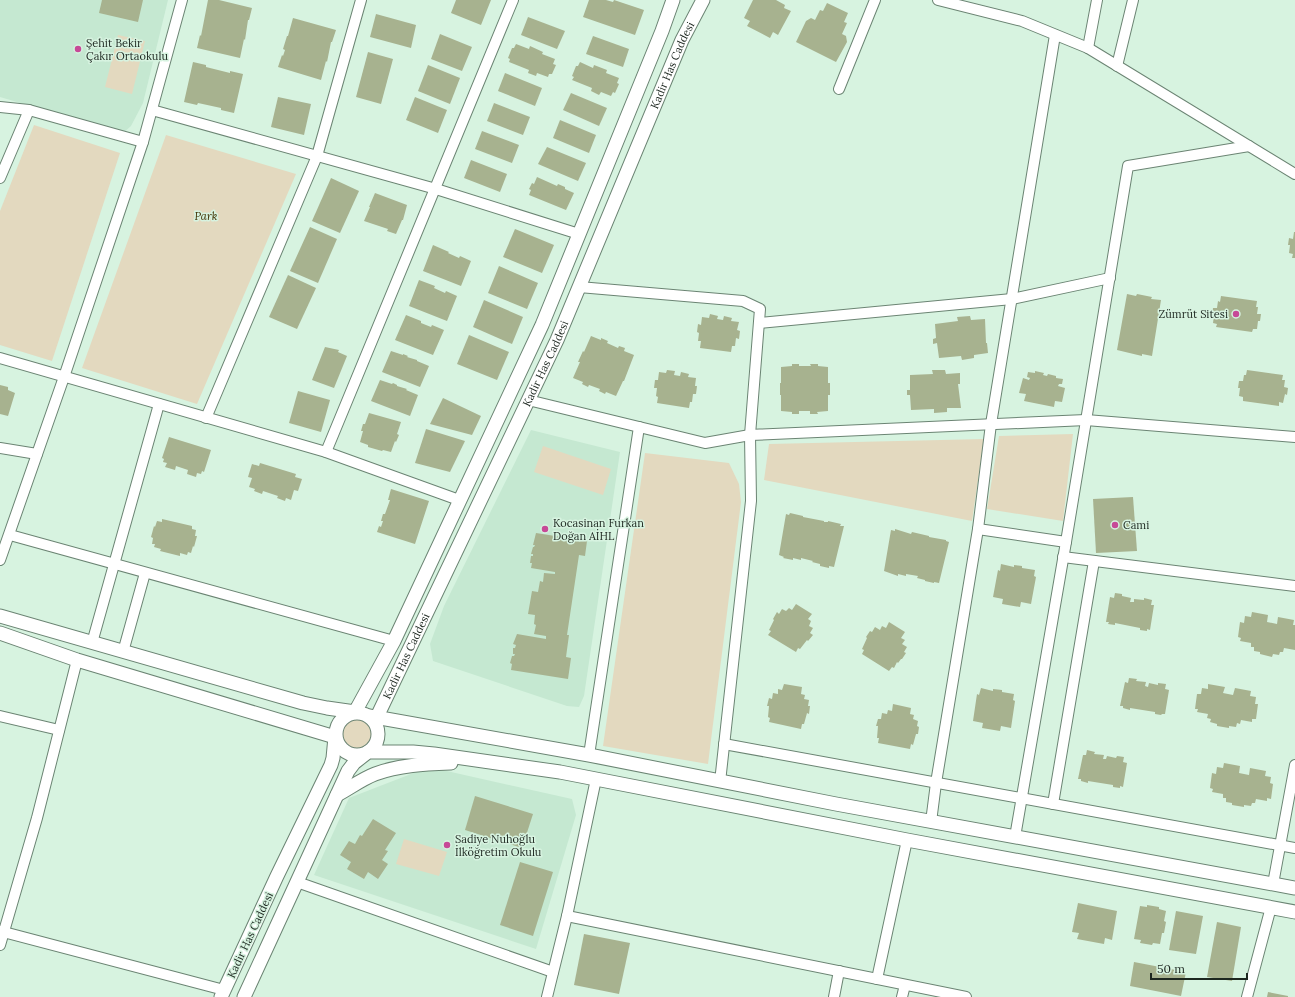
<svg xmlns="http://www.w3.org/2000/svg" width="1295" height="997" viewBox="0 0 1295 997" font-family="Lora,serif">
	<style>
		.built { fill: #c5e8d1 }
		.green { fill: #e3d9bf }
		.building { fill: #a7b28f }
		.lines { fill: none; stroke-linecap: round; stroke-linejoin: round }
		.minor-casing { stroke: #6b8473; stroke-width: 12 }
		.tertiary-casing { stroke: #6b8473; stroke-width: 15 }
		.minor { stroke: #fff; stroke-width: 10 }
		.tertiary { stroke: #fff; stroke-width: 13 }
		.poi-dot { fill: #c74997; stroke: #d7f3e0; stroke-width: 1.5 }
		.labels { text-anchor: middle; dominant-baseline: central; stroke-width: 3; stroke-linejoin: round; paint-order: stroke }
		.poi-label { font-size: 11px; fill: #1d2720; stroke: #d7f3e0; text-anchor: start }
		.street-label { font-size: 11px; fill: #1d2720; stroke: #d7f3e0 }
		.park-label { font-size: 11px; font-style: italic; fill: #403001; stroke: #d7f3e0 }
	</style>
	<rect width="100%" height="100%" fill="#d7f3e0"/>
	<!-- built -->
	<g class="built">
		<path d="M 0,0 L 168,0 L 143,103 L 131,126 L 123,133 L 0,97 Z"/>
		<path d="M 531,430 L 620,452 L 584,696 L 579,707 L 567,706 L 433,661 L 430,644 L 444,606 Z"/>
		<path d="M 429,767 L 572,799 L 576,815 L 536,949 L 314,875 L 349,798 Z"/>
	</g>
	<!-- green -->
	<g class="green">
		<path d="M 118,35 L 145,41 L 132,94 L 105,87 Z"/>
		<path d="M 34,125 L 120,153 L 52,361 L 0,345 L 0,211 Z"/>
		<path d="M 166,135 L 296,174 L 197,404 L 82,368 Z"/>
		<path d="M 1073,434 L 1063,521 L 987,509 L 999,436 Z"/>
		<path d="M 984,439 L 972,521 L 764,480 L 769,444 Z"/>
		<path d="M 543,446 L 611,469 L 603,495 L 534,472 Z"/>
		<path d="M 645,453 L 729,463 L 739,484 L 741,502 L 708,764 L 603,746 Z"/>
		<circle cx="357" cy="733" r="16"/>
		<path d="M 404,839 L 447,852 L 439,876 L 396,864 Z"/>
	</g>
	<!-- building -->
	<g class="building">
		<path d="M 102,0 L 143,0 L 138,22 L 99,13 Z"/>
		<path d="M 208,0 L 219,0 L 252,8 L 249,20 L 248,20 L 245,40 L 244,39 L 240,58 L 197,48 L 200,35 L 201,36 Z"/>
		<path d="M 456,0 L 491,0 L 481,25 L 451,13 Z"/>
		<path d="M 589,0 L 606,0 L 613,2 L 614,0 L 644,10 L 635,35 L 583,17 Z"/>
		<path d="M 753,0 L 776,0 L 785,5 L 784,8 L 791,11 L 778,35 L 773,32 L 770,38 L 747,26 L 750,21 L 744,18 Z"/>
		<path d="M 827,3 L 848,13 L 844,22 L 847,23 L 842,34 L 846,36 L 847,42 L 836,62 L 796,42 L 806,21 L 811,18 L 815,20 L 820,10 L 823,11 Z"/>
		<path d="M 376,14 L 416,25 L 411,48 L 370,37 Z"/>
		<path d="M 528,17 L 565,31 L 557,49 L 521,35 Z"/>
		<path d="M 293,18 L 336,30 L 332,42 L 331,42 L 327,62 L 326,61 L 321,80 L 278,67 L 282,55 L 283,56 L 285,50 L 283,49 L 287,36 L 288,36 Z"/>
		<path d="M 440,34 L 472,47 L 462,71 L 431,59 Z"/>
		<path d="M 593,36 L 629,49 L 623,67 L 586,54 Z"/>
		<path d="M 516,44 L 529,49 L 530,46 L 543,52 L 542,54 L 555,59 L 553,64 L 556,65 L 552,74 L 549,74 L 548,77 L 537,73 L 536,76 L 528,73 L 529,70 L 509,62 L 510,59 L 508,58 L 512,48 L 514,48 Z"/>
		<path d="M 368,52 L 393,59 L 381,104 L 356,97 Z"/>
		<path d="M 193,62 L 206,65 L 206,67 L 230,73 L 230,71 L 243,74 L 234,113 L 221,110 L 221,108 L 198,103 L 197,105 L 184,102 Z"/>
		<path d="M 580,62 L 593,68 L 594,65 L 607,70 L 606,73 L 619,78 L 617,83 L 619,84 L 615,93 L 613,92 L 611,96 L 601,92 L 599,95 L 591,91 L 592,88 L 572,80 L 574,77 L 572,76 L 576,66 L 578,66 Z"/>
		<path d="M 428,65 L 460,78 L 450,104 L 418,91 Z"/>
		<path d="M 505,73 L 542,88 L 535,106 L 498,91 Z"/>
		<path d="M 571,93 L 607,108 L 599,126 L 563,110 Z"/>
		<path d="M 278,97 L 311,104 L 304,135 L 271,127 Z"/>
		<path d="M 415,97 L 447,110 L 438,133 L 406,120 Z"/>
		<path d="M 494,103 L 530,117 L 523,135 L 487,121 Z"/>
		<path d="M 560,120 L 596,135 L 589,153 L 553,138 Z"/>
		<path d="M 482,131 L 519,145 L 512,163 L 475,149 Z"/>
		<path d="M 547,147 L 586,163 L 578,181 L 538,164 Z"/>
		<path d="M 471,160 L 507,174 L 500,192 L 464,178 Z"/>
		<path d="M 537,177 L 557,186 L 558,184 L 565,187 L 565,189 L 574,193 L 566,210 L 529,195 L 531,190 L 529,189 L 532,183 L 534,184 Z"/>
		<path d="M 331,178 L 359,191 L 340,233 L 312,221 Z"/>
		<path d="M 375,193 L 407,205 L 403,220 L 402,220 L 396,234 L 387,231 L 388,229 L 364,221 L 370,207 L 369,207 Z"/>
		<path d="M 310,227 L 337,239 L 318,283 L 290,271 Z"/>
		<path d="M 515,229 L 554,245 L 542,273 L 503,257 Z"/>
		<path d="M 1294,232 L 1295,232 L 1295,258 L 1292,258 L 1293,254 L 1289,253 L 1290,245 L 1288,245 L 1289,238 L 1293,239 Z"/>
		<path d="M 433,245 L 449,252 L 448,253 L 459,258 L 460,256 L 471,261 L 461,286 L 423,271 Z"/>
		<path d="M 499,266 L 538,283 L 527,309 L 488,293 Z"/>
		<path d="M 288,275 L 316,288 L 297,329 L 269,317 Z"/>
		<path d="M 419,280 L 435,286 L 434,288 L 445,293 L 446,291 L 457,296 L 447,321 L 409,306 Z"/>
		<path d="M 1127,294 L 1136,296 L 1137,294 L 1152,297 L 1151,299 L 1161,300 L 1152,356 L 1142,354 L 1142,356 L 1117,350 Z"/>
		<path d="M 1221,296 L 1257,301 L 1256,307 L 1258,307 L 1257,314 L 1261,314 L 1260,321 L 1258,321 L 1257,329 L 1253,329 L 1252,332 L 1216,327 L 1217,324 L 1213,323 L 1214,315 L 1212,315 L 1213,308 L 1217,308 L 1218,301 L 1220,302 Z"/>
		<path d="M 484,300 L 523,317 L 512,344 L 473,327 Z"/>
		<path d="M 710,314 L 718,316 L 717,319 L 723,320 L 724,316 L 732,318 L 731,321 L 739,322 L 737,330 L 740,331 L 739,339 L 736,338 L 735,346 L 732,346 L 731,352 L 700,348 L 701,341 L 698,341 L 699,333 L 697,332 L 698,324 L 701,325 L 702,317 L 709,318 Z"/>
		<path d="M 406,315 L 421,321 L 421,323 L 431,327 L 432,325 L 444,330 L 433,355 L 395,340 Z"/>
		<path d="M 970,316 L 971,320 L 985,319 L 986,343 L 987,343 L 988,353 L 974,355 L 974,358 L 962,360 L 961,356 L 939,358 L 937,343 L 933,344 L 933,339 L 936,338 L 935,324 L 958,321 L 957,317 Z"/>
		<path d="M 469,335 L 509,352 L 497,380 L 457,364 Z"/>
		<path d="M 591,336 L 601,340 L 601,338 L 608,341 L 607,343 L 618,348 L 619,346 L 625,348 L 624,351 L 634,355 L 624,381 L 623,381 L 616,396 L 606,392 L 605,394 L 599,391 L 600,389 L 589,385 L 588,387 L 582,384 L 583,382 L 573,378 L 580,362 L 578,362 L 583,351 L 584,352 Z"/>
		<path d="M 325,347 L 339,350 L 338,352 L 347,356 L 334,388 L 312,380 Z"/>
		<path d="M 391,351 L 403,355 L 403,354 L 408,356 L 407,357 L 417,360 L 417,361 L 429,366 L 420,387 L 382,372 Z"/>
		<path d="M 792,364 L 799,364 L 799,366 L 811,366 L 810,364 L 818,364 L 818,366 L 828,367 L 828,383 L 830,383 L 830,395 L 828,395 L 828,411 L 817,412 L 818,414 L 810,414 L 810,411 L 799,411 L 799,414 L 792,414 L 792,412 L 781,411 L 781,395 L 780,395 L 780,383 L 781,383 L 781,367 L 792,366 Z"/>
		<path d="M 667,370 L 675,371 L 674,375 L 680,376 L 681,372 L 689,374 L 688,377 L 696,378 L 695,386 L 697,386 L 696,394 L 693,394 L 692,402 L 690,402 L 689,408 L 657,403 L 658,397 L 656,396 L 657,388 L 654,388 L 655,380 L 658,380 L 659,372 L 666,373 Z"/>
		<path d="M 932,370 L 945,370 L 946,374 L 960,373 L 960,384 L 958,384 L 961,408 L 947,408 L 947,412 L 934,413 L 934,409 L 911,410 L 910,395 L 907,395 L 907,390 L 910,390 L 910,375 L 933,374 Z"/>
		<path d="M 1247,370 L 1283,375 L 1282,380 L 1285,380 L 1284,387 L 1288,388 L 1287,395 L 1285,394 L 1283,403 L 1279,402 L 1279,406 L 1243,401 L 1243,397 L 1239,396 L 1240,388 L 1238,388 L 1239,381 L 1243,381 L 1244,375 L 1246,375 Z"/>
		<path d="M 1035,371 L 1044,373 L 1043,375 L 1047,376 L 1048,374 L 1056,376 L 1056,378 L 1063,379 L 1062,384 L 1059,384 L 1058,386 L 1065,388 L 1062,402 L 1055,401 L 1054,407 L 1024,401 L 1026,394 L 1019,393 L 1023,378 L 1029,380 L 1030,378 L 1027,377 L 1028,372 L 1035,373 Z"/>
		<path d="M 380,380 L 392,384 L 393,383 L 397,385 L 397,386 L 407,389 L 406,390 L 418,395 L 410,416 L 371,401 Z"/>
		<path d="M 0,385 L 8,387 L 8,390 L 15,393 L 8,416 L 0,414 Z"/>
		<path d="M 298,391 L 330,400 L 321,432 L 289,423 Z"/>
		<path d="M 443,398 L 481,416 L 472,435 L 430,424 Z"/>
		<path d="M 369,413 L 401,422 L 397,434 L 399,435 L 396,442 L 395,441 L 391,452 L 383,450 L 382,451 L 368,447 L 368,445 L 360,442 L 363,431 L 361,431 L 363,424 L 365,424 Z"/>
		<path d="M 426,429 L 465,441 L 450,472 L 415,463 Z"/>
		<path d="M 169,437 L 211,450 L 204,472 L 202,471 L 201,474 L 197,473 L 196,477 L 187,474 L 188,470 L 176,466 L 175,470 L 165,467 L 167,463 L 163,462 L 164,459 L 162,458 Z"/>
		<path d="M 260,463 L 296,474 L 295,477 L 302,479 L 298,491 L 294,490 L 291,500 L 286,498 L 285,501 L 277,498 L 278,496 L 263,491 L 262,494 L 254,491 L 255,489 L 249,487 L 252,478 L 248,477 L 252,464 L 259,466 Z"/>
		<path d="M 391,489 L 429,501 L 415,544 L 377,532 L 379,526 L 381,527 L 383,521 L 381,521 L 383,514 L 385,514 L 390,500 L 388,500 Z"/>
		<path d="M 1133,497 L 1137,551 L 1096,553 L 1093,499 Z"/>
		<path d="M 790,513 L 803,516 L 803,517 L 824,521 L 824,522 L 828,522 L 828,521 L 841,524 L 840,526 L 844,526 L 834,567 L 829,566 L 829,568 L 820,566 L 820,564 L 812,562 L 813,561 L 801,558 L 801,560 L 793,558 L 793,560 L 783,558 L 784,557 L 779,555 L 786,514 L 789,515 Z"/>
		<path d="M 162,519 L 192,526 L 192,529 L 196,530 L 195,536 L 197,536 L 194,547 L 193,546 L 191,553 L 188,552 L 187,555 L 180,553 L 180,556 L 160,551 L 161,549 L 154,547 L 155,544 L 152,544 L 153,538 L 151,537 L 154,526 L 155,527 L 157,521 L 162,522 Z"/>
		<path d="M 895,529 L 911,534 L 912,532 L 929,536 L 929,537 L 946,540 L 946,541 L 949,542 L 939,583 L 934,582 L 934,583 L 925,581 L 925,580 L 917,578 L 918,576 L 906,574 L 906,576 L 898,574 L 898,576 L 884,571 L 891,530 L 895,531 Z"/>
		<path d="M 536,533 L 587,541 L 585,556 L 579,555 L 567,635 L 569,635 L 566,657 L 571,658 L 568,679 L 511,670 L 512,664 L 510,663 L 512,656 L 514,656 L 515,654 L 513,654 L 513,648 L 515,648 L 516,645 L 513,644 L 517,634 L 546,639 L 546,636 L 534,634 L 536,625 L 534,624 L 535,615 L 528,614 L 532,591 L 538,592 L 540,581 L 543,582 L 544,573 L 555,574 L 555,572 L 531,568 L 532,563 L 530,563 L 531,556 L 533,556 L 533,554 L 531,554 L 533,547 L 534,547 L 535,545 L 533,545 Z"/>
		<path d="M 1001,564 L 1014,567 L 1014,565 L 1022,566 L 1022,568 L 1035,570 L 1034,576 L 1036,577 L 1031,604 L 1021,602 L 1020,607 L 1002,604 L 1003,599 L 993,597 L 998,570 L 1000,571 Z"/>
		<path d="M 1115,593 L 1122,594 L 1122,596 L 1131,598 L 1130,602 L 1134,602 L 1134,599 L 1144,600 L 1144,598 L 1152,600 L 1151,605 L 1154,605 L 1150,630 L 1147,629 L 1147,631 L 1140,630 L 1140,628 L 1115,623 L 1115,625 L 1108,624 L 1109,622 L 1106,622 L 1110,597 L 1114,598 Z"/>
		<path d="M 796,604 L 812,614 L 808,619 L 811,621 L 809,626 L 813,628 L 810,633 L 813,635 L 808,641 L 807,640 L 800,649 L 798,648 L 796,652 L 768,635 L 771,631 L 769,630 L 774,620 L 773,619 L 777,612 L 779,614 L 782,609 L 786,611 L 789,608 L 792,610 Z"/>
		<path d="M 1252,612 L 1268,615 L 1267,622 L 1277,624 L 1278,617 L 1294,620 L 1293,625 L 1295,625 L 1295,650 L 1284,648 L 1283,652 L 1280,652 L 1279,655 L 1273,654 L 1272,657 L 1260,654 L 1260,652 L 1254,651 L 1254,647 L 1251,647 L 1251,643 L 1240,641 L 1241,638 L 1238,637 L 1240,622 L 1244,623 L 1245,616 L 1251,617 Z"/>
		<path d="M 889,622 L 905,632 L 901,638 L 905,640 L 902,644 L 907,647 L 904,652 L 906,653 L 902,659 L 901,659 L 898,663 L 897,662 L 894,668 L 892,667 L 889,671 L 862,654 L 864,650 L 862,649 L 867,638 L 866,637 L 870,631 L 872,632 L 875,627 L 880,630 L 882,626 L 886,628 Z"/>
		<path d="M 1129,678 L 1137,679 L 1136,681 L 1146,682 L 1145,686 L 1148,687 L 1149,683 L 1158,685 L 1158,683 L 1166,684 L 1165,689 L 1169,690 L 1165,714 L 1162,714 L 1161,715 L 1155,714 L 1155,712 L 1130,708 L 1130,710 L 1123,708 L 1123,706 L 1120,706 L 1125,682 L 1128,683 Z"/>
		<path d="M 784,684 L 802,687 L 801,694 L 805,695 L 804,699 L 809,700 L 808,706 L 810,706 L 809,714 L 807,713 L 804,724 L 802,724 L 801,729 L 769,722 L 770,718 L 768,717 L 769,706 L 767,706 L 769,698 L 772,699 L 773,693 L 778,694 L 778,689 L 782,690 Z"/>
		<path d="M 1208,684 L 1225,687 L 1223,693 L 1233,695 L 1235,688 L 1251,691 L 1250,696 L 1256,697 L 1255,704 L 1258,704 L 1256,719 L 1252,719 L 1252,722 L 1241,720 L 1240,724 L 1237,723 L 1236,727 L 1229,726 L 1229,728 L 1217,726 L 1217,724 L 1210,722 L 1211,719 L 1207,718 L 1208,714 L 1197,712 L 1198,709 L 1195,709 L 1197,694 L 1201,694 L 1202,688 L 1208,689 Z"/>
		<path d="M 981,688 L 993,691 L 993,689 L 1002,690 L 1002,692 L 1014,694 L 1013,700 L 1015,701 L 1011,728 L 1001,726 L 1000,731 L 982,728 L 983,723 L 973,721 L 977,694 L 979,695 Z"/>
		<path d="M 893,704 L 911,708 L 910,714 L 914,715 L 913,719 L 918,721 L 917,726 L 919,727 L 918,734 L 916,734 L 913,745 L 911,744 L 910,749 L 878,743 L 879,738 L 877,738 L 878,726 L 876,726 L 878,719 L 881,719 L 882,713 L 887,714 L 888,710 L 892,711 Z"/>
		<path d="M 1087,750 L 1095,752 L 1094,754 L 1104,755 L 1103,759 L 1106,759 L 1107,756 L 1116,758 L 1117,756 L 1124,757 L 1123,762 L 1127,763 L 1123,787 L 1120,786 L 1120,788 L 1113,787 L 1113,785 L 1088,781 L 1088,783 L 1081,781 L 1081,779 L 1078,779 L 1083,755 L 1086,755 Z"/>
		<path d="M 1224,763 L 1240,766 L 1239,773 L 1249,775 L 1250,768 L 1266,771 L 1265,776 L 1271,777 L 1270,783 L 1273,784 L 1271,799 L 1267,798 L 1267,801 L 1256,799 L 1255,803 L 1252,803 L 1251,806 L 1244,805 L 1244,807 L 1232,805 L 1232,803 L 1226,802 L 1226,798 L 1223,798 L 1223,794 L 1212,792 L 1213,789 L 1210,788 L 1212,773 L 1216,774 L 1217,767 L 1223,768 Z"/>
		<path d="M 475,796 L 533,814 L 522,848 L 465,830 Z"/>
		<path d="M 373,819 L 396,833 L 385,850 L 388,851 L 382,860 L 388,864 L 378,879 L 368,872 L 364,879 L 347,869 L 351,862 L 340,855 L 349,841 L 355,844 L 360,835 L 362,836 Z"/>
		<path d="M 520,862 L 553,872 L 533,936 L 500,925 Z"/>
		<path d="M 1078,903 L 1117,911 L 1112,940 L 1105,938 L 1104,944 L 1077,939 L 1079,933 L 1072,932 Z"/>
		<path d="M 1147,905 L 1159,907 L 1159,909 L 1166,911 L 1164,921 L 1166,922 L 1164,933 L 1162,933 L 1160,944 L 1153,943 L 1152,945 L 1140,943 L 1141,940 L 1134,939 L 1140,906 L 1147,907 Z"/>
		<path d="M 1176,911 L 1203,916 L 1196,954 L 1169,950 Z"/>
		<path d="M 1217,922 L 1241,927 L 1232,981 L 1207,977 Z"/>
		<path d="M 584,934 L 630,943 L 619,994 L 574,985 Z"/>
		<path d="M 1134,962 L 1186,972 L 1181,996 L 1130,986 Z"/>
		<path d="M 1268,992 L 1288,996 L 1288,997 L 1267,997 Z"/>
	</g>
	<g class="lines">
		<defs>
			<g id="minor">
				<path d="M 938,0 L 1022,21 L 1088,48 L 1295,174"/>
				<path d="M 1088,48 L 1097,0"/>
				<path d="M 1117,66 L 1133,0"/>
				<path d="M 839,89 L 875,0"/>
				<path d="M 0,107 L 29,110 L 143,142"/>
				<path d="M 152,110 L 436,189 L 579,234"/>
				<path d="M 0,178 L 29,110"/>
				<path d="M 579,287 L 743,301 L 760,309 L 750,435 L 751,501 L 720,782"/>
				<path d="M 759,323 L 1012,299 L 1110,278"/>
				<path d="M 0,358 L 326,452 L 459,500"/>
				<path d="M 528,400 L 705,443 L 750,435 L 1086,420 L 1295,437"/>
				<path d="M 206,418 L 317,156 L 361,0"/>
				<path d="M 0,448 L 37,454"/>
				<path d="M 326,452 L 513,0"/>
				<path d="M 978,529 L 1066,542"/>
				<path d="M 10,535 L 394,641"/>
				<path d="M 1063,557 L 1295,586"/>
				<path d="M 0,560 L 64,377 L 143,142 L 182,0"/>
				<path d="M 92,643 L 159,404"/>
				<path d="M 123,652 L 145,573"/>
				<path d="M 0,716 L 59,730"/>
				<path d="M 724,744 L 1295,848"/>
				<path d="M 589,755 L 639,427"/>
				<path d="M 1053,804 L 1094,561"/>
				<path d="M 931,822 L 936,783 L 978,529 L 991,424 L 1055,35"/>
				<path d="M 1015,837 L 1066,542 L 1128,166 L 1249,146"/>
				<path d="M 297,882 L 553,972"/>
				<path d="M 1273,884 L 1295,765"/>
				<path d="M 567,916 L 966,997"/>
				<path d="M 0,931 L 224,990"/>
				<path d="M 0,945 L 37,818 L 77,660"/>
				<path d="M 877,979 L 907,840"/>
				<path d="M 547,997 L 567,916 L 596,779"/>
				<path d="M 834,997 L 839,971"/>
				<path d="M 902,997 L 905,985"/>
				<path d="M 1247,997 L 1271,907"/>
			</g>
			<g id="tertiary">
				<path d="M 0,616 L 303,703 L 327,708 L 355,712 L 394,641 L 542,325 L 662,31 L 673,0"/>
				<path d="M 0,633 L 77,660 L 335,737 L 333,758 L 331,765 L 277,876 L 221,997"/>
				<circle cx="357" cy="734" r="21"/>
				<path d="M 369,716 L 589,755 L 836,804 L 1295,888"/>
				<path id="s1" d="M 375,721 L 557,340 L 682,40 L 703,0"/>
				<path d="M 337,795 C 350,788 362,779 375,774 C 399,765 426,764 451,763"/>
				<path d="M 244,997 L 348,771 L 354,763 L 368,752 L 413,752 L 434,754 L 560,772 L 907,840 L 1295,912"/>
			</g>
		</defs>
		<!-- minor casing -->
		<use href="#minor" class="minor-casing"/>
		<!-- tertiary casing -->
		<use href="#tertiary" class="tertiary-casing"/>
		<!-- minor -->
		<use href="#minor" class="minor"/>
		<!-- tertiary -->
		<use href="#tertiary" class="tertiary"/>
	</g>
	<!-- markers -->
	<g class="poi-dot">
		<circle cx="78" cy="49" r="4"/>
		<circle cx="1236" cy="314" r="4"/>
		<circle cx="1115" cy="525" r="4"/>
		<circle cx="545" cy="529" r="4"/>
		<circle cx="447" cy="845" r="4"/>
	</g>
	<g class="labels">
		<!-- poi labels -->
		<g class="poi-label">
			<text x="86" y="43">Şehit Bekir<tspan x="86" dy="13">Çakır Ortaokulu</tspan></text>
			<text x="1228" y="314" text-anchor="end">Zümrüt Sitesi</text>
			<text x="553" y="523">Kocasinan Furkan<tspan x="553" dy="13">Doğan AİHL</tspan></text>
			<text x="1123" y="525">Cami</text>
			<text x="455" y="839">Sadiye Nuhoğlu<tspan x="455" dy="13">İlköğretim Okulu</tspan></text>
		</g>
		<!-- street labels -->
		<g class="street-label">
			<text stroke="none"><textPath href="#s1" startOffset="720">Kadir Has Caddesi</textPath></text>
			<text stroke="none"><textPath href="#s1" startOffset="396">Kadir Has Caddesi</textPath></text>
			<text stroke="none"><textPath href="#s1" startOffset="72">Kadir Has Caddesi</textPath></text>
			<text transform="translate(250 935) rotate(-65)">Kadir Has Caddesi</text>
		</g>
		<!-- park labels -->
		<g class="park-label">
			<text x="206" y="216">Park</text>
		</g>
	</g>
	<!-- scale -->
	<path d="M1151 973v6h96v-6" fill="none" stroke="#1d2720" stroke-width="2"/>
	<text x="1157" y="973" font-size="12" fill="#1d2720" stroke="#d7f3e0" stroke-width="3" paint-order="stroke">50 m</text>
</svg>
